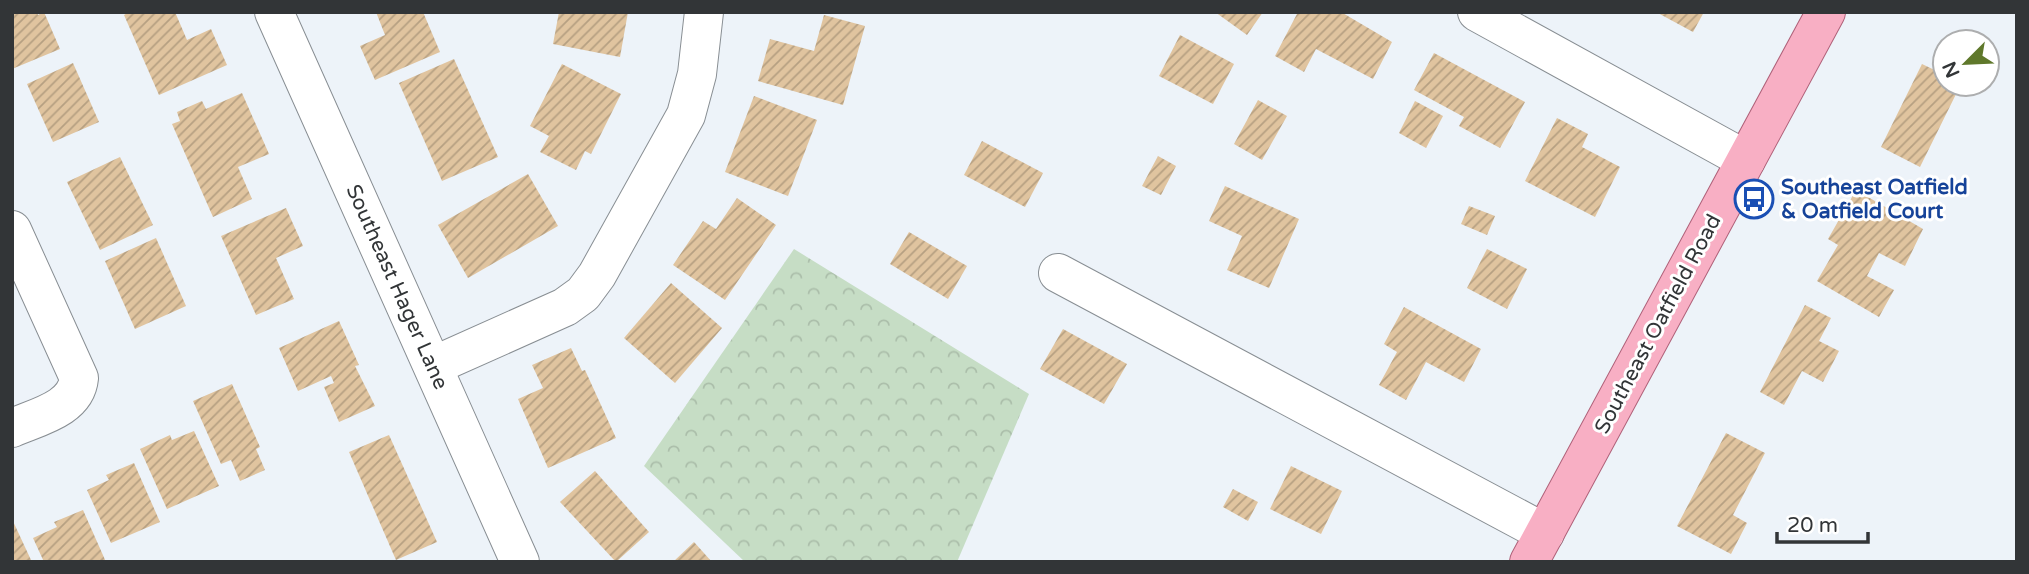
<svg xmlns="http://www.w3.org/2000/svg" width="2029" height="574" viewBox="0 0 2029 574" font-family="'Varela Round',sans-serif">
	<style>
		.forest { fill: url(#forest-crowns) }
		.building { fill: url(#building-hatch) }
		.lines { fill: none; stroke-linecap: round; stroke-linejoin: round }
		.minor-casing { stroke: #888e93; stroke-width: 40 }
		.major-casing { stroke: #af6179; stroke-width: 40 }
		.minor { stroke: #fff; stroke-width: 38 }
		.major { stroke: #f8afc4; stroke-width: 38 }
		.labels { text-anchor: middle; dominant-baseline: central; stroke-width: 6; stroke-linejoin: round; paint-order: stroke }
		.transit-label { font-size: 21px; font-weight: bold; fill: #164399; stroke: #fff; text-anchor: start }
		.street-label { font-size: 21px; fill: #323537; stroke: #fff }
	</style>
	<defs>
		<pattern id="forest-crowns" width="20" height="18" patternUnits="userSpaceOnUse" patternTransform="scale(1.75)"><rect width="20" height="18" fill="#c6ddc5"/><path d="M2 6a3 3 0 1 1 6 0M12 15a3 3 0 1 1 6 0" fill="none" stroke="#abbeaa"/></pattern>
		<pattern id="building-hatch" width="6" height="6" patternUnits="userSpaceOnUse" patternTransform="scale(1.75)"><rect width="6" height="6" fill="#e0c49f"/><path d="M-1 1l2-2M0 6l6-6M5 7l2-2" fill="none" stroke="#b6a082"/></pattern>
	</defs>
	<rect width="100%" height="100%" fill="#edf3f9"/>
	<!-- forest -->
	<path class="forest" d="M 794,249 L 1029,394 L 957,562 L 745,562 L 644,466 Z"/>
	<!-- building -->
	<g class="building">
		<path d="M 12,12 L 37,12 L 38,15 L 44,12 L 60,49 L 12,69 Z"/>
		<path d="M 129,12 L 175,12 L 187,40 L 211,29 L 227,65 L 159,95 L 124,15 Z"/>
		<path d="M 376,12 L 423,12 L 440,52 L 375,80 L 360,46 L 385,35 Z"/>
		<path d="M 559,12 L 628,12 L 620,57 L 553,44 Z"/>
		<path d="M 1215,12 L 1263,12 L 1247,35 Z"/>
		<path d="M 1298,12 L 1341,12 L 1392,42 L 1373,79 L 1316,49 L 1304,72 L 1275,56 Z"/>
		<path d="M 1656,12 L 1704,12 L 1693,32 Z"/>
		<path d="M 824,15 L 865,26 L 843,105 L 758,81 L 770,39 L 814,51 Z"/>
		<path d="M 1180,35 L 1234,64 L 1213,104 L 1159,76 Z"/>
		<path d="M 1434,53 L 1525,102 L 1500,148 L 1459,126 L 1464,117 L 1414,90 Z"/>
		<path d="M 454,59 L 498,157 L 442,181 L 399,83 Z"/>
		<path d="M 73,63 L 99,122 L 53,142 L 27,84 Z"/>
		<path d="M 562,64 L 621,94 L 591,154 L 585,151 L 576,170 L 540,152 L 549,136 L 530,126 Z"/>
		<path d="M 1922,64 L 1945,75 L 1945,84 L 1961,84 L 1920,167 L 1881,147 Z"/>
		<path d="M 242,93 L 269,154 L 238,167 L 252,199 L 213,217 L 172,124 L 180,121 L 177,112 L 202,101 L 206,109 Z"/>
		<path d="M 754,96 L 817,120 L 788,196 L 725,172 Z"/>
		<path d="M 1258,100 L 1287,116 L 1262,160 L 1234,144 Z"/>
		<path d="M 1415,101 L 1443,116 L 1426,148 L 1399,133 Z"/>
		<path d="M 1557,118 L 1588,134 L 1582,147 L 1620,167 L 1595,217 L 1525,181 Z"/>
		<path d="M 982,141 L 1043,173 L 1025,207 L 964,175 Z"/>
		<path d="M 1158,156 L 1176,166 L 1161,195 L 1142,186 Z"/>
		<path d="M 120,157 L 153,225 L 100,250 L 67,182 Z"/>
		<path d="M 528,174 L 558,226 L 468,278 L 438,225 Z"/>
		<path d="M 1225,186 L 1299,219 L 1269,288 L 1227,270 L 1242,236 L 1209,221 Z"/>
		<path d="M 1856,190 L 1923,229 L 1905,266 L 1879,253 L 1867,276 L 1894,290 L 1879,317 L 1817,281 L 1838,245 L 1828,239 Z"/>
		<path d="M 737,198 L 776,225 L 725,300 L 673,265 L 703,221 L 716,229 Z"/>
		<path d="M 1469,206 L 1495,216 L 1487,235 L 1461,224 Z"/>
		<path d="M 286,208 L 303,246 L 276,258 L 294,299 L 256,315 L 221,236 Z"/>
		<path d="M 909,232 L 967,266 L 948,299 L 890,264 Z"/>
		<path d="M 156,238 L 186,306 L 135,329 L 105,261 Z"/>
		<path d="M 1487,249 L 1527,269 L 1507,309 L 1467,288 Z"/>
		<path d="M 671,283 L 722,328 L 675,383 L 624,338 Z"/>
		<path d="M 1805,305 L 1831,318 L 1819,341 L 1839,351 L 1823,382 L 1802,371 L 1784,405 L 1760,392 Z"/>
		<path d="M 1404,307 L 1481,349 L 1464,382 L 1426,362 L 1406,400 L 1379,385 L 1397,352 L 1384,344 Z"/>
		<path d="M 339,321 L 359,365 L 355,366 L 375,406 L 339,422 L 324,387 L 334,383 L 331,376 L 298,391 L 279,348 Z"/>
		<path d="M 1063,329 L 1127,364 L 1104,404 L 1040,369 Z"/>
		<path d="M 571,348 L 582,371 L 585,370 L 616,438 L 548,468 L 518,399 L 543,388 L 532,365 Z"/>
		<path d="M 232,384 L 260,447 L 256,449 L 265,470 L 240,481 L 231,460 L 221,464 L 193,401 Z"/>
		<path d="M 194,431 L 219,486 L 167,509 L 140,449 L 170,435 L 172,440 Z"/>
		<path d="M 1726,433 L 1765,453 L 1733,515 L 1747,523 L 1731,554 L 1677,526 Z"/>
		<path d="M 389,435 L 437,542 L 396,560 L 349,452 Z"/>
		<path d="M 134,463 L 160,522 L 111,543 L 87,490 L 109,480 L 106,475 Z"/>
		<path d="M 1291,466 L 1342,491 L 1321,534 L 1270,509 Z"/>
		<path d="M 595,471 L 649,532 L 616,562 L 560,502 Z"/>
		<path d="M 1233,489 L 1258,502 L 1248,521 L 1223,507 Z"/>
		<path d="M 83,510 L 106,562 L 44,562 L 33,538 L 57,527 L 54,522 Z"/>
		<path d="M 12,519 L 31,560 L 27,562 L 12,562 Z"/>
		<path d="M 694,542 L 712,562 L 673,562 Z"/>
	</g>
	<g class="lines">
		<defs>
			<g id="minor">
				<path d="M 274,12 L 520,562"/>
				<path d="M 1477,12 L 1746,160"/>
				<path d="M 12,230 L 79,378 C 76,409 37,417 12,428"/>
				<path d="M 1058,273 L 1545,533"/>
				<path d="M 433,366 L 565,307 L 583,294 L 597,275 L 686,115 L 697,74 L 704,12"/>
			</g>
			<path id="major" d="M 1529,562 L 1826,12"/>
		</defs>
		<!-- minor casing -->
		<use href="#minor" class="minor-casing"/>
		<!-- major casing -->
		<use href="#major" class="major-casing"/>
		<!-- minor -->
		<use href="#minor" class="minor"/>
		<!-- major -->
		<use href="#major" class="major"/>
	</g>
	<!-- icons -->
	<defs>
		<symbol id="bus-ring" viewBox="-11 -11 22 22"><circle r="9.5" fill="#fff" stroke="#1a4fb4" stroke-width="1.5"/><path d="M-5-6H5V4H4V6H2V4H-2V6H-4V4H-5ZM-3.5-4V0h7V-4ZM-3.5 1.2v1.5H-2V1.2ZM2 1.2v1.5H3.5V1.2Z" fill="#1a4fb4"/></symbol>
	</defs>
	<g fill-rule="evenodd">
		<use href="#bus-ring" x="1732" y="177" width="44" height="44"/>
	</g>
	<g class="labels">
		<!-- transit labels -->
		<g class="transit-label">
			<text x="1781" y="187">Southeast Oatfield<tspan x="1781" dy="24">&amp; Oatfield Court</tspan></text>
		</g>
		<!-- street labels -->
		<g class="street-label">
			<text transform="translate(397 287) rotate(66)">Southeast Hager Lane</text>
			<text transform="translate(1658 324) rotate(-62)">Southeast Oatfield Road</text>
		</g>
	</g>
	<!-- border -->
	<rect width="2029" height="574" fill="none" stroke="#323537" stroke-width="28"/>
	<!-- north arrow -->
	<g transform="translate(1966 63) rotate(246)"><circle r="33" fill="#ffffff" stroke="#adaeaf" stroke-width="2"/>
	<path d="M0-5L12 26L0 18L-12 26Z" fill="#5f782b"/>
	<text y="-10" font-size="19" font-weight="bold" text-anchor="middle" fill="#323537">N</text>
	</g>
	<!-- scale -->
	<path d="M1777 532v10h91v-10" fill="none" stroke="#323537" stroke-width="3.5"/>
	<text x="1787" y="532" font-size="21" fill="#323537" stroke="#ffffff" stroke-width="5" paint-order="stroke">20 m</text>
</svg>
